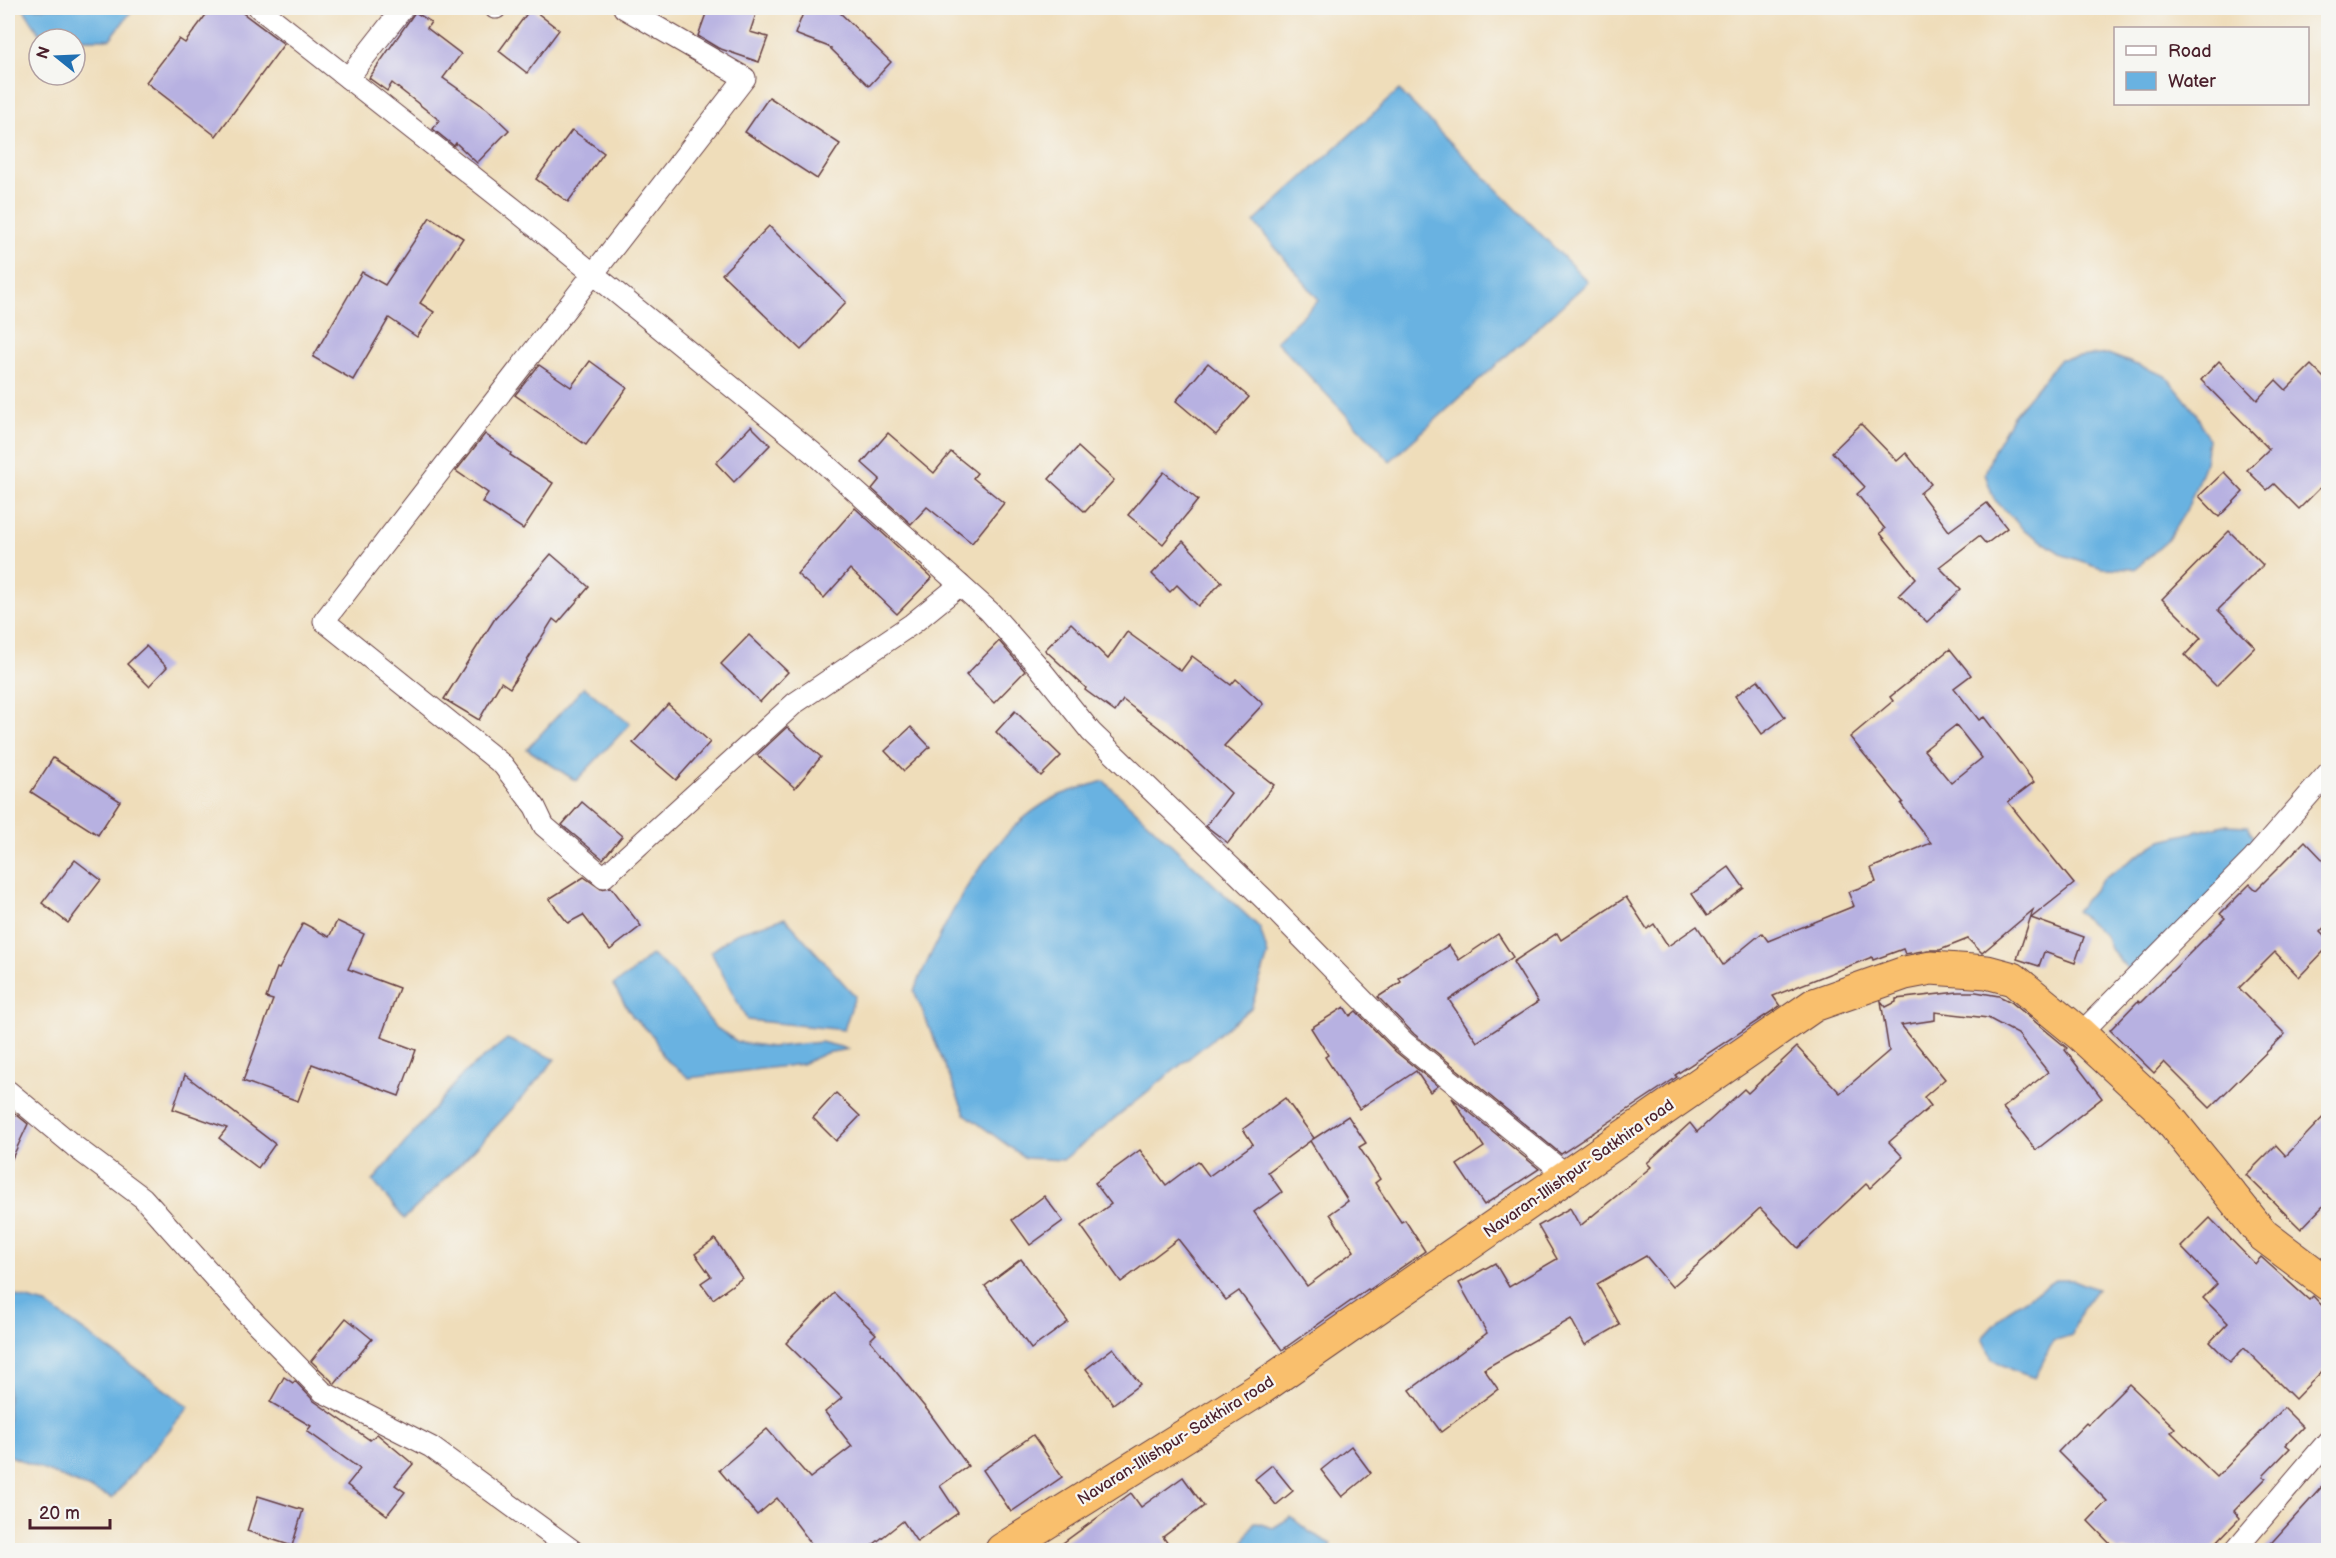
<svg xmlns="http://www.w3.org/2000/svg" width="2336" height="1558" viewBox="0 0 2336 1558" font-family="'Balsamiq Sans',sans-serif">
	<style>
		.water { fill: #69b2e1; stroke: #5a6886; stroke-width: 1.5 }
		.building { fill: #b7b1e1; fill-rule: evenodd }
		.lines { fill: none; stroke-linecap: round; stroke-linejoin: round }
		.minor-casing { stroke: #633c40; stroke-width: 23 }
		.trunk-casing { stroke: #633c40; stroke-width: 35 }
		.minor { stroke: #fff; stroke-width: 21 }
		.trunk { stroke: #f9bf6d; stroke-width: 33 }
		.labels { text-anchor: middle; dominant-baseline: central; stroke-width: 4.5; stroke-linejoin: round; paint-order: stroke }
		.street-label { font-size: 16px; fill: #4a1f2b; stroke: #f6f6f2 }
	</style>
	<rect width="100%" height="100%" fill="#f6f6f2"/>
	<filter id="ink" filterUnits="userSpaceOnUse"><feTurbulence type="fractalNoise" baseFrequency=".0167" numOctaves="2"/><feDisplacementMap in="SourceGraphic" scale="12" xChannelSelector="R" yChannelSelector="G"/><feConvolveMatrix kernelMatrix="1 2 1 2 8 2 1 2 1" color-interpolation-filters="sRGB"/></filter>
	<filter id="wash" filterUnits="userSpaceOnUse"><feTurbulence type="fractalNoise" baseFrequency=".008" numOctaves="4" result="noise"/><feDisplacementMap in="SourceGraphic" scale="24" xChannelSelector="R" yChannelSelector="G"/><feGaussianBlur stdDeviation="1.35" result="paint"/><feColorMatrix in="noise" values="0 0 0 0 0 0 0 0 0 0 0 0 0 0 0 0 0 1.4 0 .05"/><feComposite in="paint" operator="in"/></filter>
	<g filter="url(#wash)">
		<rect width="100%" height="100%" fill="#efddba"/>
		<!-- water -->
		<g class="water">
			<path d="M 23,8 L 134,8 L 110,39 L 43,39 Z"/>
			<path d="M 1399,90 L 1588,282 L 1390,461 L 1276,341 L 1319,300 L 1254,222 Z"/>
			<path d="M 2108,354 L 2166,376 L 2196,413 L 2208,439 L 2205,463 L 2187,509 L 2167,541 L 2135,569 L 2102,568 L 2063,555 L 2023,529 L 1994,499 L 1985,474 L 1993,452 L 2013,416 L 2060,359 Z"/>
			<path d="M 584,687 L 630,724 L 576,781 L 527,749 Z"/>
			<path d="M 1104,781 L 1260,928 L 1268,955 L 1251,1008 L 1063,1160 L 1025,1158 L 965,1114 L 914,991 C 943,925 988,830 1056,797 C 1071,790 1088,786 1104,781 Z"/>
			<path d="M 2224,825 L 2248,826 L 2254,838 L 2252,854 L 2132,974 L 2110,949 L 2106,937 L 2076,911 L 2105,877 L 2162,840 Z"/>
			<path d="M 785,918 L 855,996 L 844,1030 L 747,1020 L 711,952 L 736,933 Z"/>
			<path d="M 651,955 L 673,972 L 715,1027 L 738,1042 L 771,1047 L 821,1042 L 849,1049 L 826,1053 L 802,1064 L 689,1078 L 664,1058 L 653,1036 L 633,1017 L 613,985 L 631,973 Z"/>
			<path d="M 507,1039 L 555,1059 C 508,1117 457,1168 404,1219 L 373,1181 L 463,1074 Z"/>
			<path d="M 2055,1280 L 2074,1280 L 2097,1289 L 2081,1310 L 2072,1335 L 2053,1341 L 2035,1378 L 2012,1370 L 1992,1359 L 1982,1338 L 2007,1311 Z"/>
			<path d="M 8,1294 L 46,1304 L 189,1407 L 112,1498 L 8,1455 Z"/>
			<path d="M 1291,1517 L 1311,1533 L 1332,1544 L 1329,1550 L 1239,1550 L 1254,1522 L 1273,1528 Z"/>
		</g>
		<g id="blocks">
			<!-- building -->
			<g class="building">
				<path d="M 211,8 L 236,8 L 284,44 L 216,136 L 146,82 L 179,39 L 185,43 Z"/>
				<path d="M 531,8 L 559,30 L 527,73 L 499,51 Z"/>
				<path d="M 708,8 L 745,8 L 757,11 L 750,32 L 768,37 L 759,62 L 718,48 L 698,36 Z"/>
				<path d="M 805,8 L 835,8 L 891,62 L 869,86 L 829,47 L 795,34 Z"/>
				<path d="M 415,12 L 431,22 L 427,28 L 461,54 L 443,78 L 487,109 L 509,130 L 477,163 L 456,143 L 454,146 L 433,129 L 439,120 L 392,83 L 387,91 L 369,78 Z"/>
				<path d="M 769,97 L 840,144 L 817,179 L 745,132 Z"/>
				<path d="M 572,130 L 604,153 L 568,202 L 536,179 Z"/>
				<path d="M 430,217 L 463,238 L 420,303 L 434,312 L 417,337 L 389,318 L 353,380 L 313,357 L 362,272 L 385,285 Z"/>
				<path d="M 769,226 L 846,302 L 801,350 L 722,274 Z"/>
				<path d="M 590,361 L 627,388 L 586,445 L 515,395 L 539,365 L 571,387 Z"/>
				<path d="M 2219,361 L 2257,400 L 2276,380 L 2286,390 L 2311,365 L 2328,382 L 2328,480 L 2299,509 L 2274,484 L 2267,490 L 2247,470 L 2269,449 L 2201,380 Z"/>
				<path d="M 1208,363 L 1249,397 L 1216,435 L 1176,401 Z"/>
				<path d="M 1861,424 L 1897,461 L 1906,453 L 1931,484 L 1920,493 L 1949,531 L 1987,503 L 2007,528 L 1986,544 L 1979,536 L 1939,567 L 1961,589 L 1927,622 L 1899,595 L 1916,578 L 1880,533 L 1885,529 L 1857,494 L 1865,487 L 1832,452 Z"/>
				<path d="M 751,426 L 770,445 L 734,482 L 716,463 Z"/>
				<path d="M 888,433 L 934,473 L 951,452 L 977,473 L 973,478 L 1004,503 L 972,543 L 927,507 L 911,524 L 872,489 L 880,479 L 862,463 Z"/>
				<path d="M 485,434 L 511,453 L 510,455 L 553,483 L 523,529 L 482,502 L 488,493 L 456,471 Z"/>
				<path d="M 1078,447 L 1114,480 L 1085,512 L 1049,479 Z"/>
				<path d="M 1164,472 L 1198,500 L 1163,544 L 1128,515 Z"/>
				<path d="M 2224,472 L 2243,492 L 2219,517 L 2199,496 Z"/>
				<path d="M 855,508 L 932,578 L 897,614 L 850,569 L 824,598 L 797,574 Z"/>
				<path d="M 2229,531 L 2263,565 L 2218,610 L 2255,647 L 2216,686 L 2185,655 L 2201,638 L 2162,599 Z"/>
				<path d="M 1183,541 L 1222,582 L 1198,606 L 1177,585 L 1170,592 L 1152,574 Z"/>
				<path d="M 551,554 L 589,587 L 558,623 L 553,619 L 510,688 L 501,682 L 479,720 L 444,699 L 494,620 Z"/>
				<path d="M 1071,623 L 1108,659 L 1127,632 L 1181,671 L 1192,656 L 1231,685 L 1236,679 L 1263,704 L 1224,746 L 1274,785 L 1228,843 L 1206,826 L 1231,793 L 1171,737 L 1123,700 L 1115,712 L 1085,690 L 1086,688 L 1045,650 Z"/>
				<path d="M 749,635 L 788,672 L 760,702 L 721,664 Z"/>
				<path d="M 999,641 L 1025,671 L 994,703 L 966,675 Z"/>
				<path d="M 146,646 L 167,667 L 149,686 L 127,664 Z"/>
				<path d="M 1950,649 L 1971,675 L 1954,688 L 1979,720 L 1984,717 L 2034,782 L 2008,802 L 2074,884 L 2031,918 L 2084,937 L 2075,963 L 2044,952 L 2039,966 L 2017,959 L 2033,910 L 1982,953 L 1968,939 L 1940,950 L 1928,950 L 1905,954 L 1903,949 L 1873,960 L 1872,957 L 1773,996 L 1780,1006 L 1675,1075 L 1677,1077 L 1561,1154 L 1414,1034 L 1378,997 L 1401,982 L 1399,978 L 1449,945 L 1459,960 L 1498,934 L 1513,957 L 1449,1000 L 1477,1042 L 1538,1002 L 1513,962 L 1557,933 L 1561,940 L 1626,897 L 1647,929 L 1654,924 L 1668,946 L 1697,926 L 1723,965 L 1762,933 L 1768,941 L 1854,906 L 1848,892 L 1876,882 L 1871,868 L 1931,843 L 1901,804 L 1903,802 L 1850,737 L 1893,701 L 1890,697 ZM 1956,725 L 1982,758 L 1951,783 L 1924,750 Z"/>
				<path d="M 1758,680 L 1785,717 L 1762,734 L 1735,696 Z"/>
				<path d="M 668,704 L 710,742 L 676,780 L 633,743 Z"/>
				<path d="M 1015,711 L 1061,756 L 1041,776 L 996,732 Z"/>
				<path d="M 787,727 L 821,757 L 795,788 L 757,755 Z"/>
				<path d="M 911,727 L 930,747 L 904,771 L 885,751 Z"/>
				<path d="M 53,758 L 120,801 L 98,835 L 31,792 Z"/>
				<path d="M 582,802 L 622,836 L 603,859 L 562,825 Z"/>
				<path d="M 2305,841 L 2328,865 L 2328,923 L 2320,932 L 2328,940 L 2328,947 L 2299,977 L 2275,952 L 2239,988 L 2285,1034 L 2210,1108 L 2164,1062 L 2154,1073 L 2110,1030 L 2138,1001 L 2140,1003 L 2225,918 L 2220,914 L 2250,884 L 2256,890 Z"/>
				<path d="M 75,860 L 101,880 L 68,923 L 42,903 Z"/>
				<path d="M 1729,867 L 1744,888 L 1707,916 L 1692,894 Z"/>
				<path d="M 584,877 L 601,889 L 611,887 L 641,926 L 610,950 L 583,915 L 568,923 L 549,899 Z"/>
				<path d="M 337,921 L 364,934 L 348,969 L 399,988 L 381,1037 L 416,1050 L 399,1096 L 312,1064 L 298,1101 L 243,1081 L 273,1000 L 266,998 L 277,968 L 279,969 L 303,923 L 329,937 Z"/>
				<path d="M 1958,992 L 1976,992 L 1999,996 L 2011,1002 L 2067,1048 L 2065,1050 L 2102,1098 L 2036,1150 L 2003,1108 L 2048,1072 L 2018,1034 L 1988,1018 L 1935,1012 L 1935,1020 L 1901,1025 L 1945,1079 L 1924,1097 L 1931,1106 L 1889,1142 L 1903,1157 L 1870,1188 L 1866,1184 L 1798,1248 L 1760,1208 L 1718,1247 L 1672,1287 L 1646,1256 L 1597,1284 L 1620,1325 L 1585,1345 L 1571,1319 L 1484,1369 L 1498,1389 L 1441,1432 L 1410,1390 L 1487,1333 L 1459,1283 L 1495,1263 L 1509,1287 L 1557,1259 L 1538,1226 L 1570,1208 L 1580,1226 L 1651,1167 L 1647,1163 L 1690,1123 L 1697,1132 L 1744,1089 L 1748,1093 L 1797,1047 L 1840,1093 L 1889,1051 L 1881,1001 L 1886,1007 L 1896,1002 L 1896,999 Z"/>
				<path d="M 1344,1007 L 1350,1016 L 1356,1011 L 1396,1052 L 1438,1086 L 1430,1092 L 1416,1071 L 1359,1109 L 1325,1057 L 1328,1055 L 1311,1028 Z"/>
				<path d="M 185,1075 L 275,1144 L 258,1168 L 219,1138 L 227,1128 L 173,1109 Z"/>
				<path d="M 836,1093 L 860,1116 L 836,1141 L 813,1118 Z"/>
				<path d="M 1285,1098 L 1314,1138 L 1268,1172 L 1282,1192 L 1254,1212 L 1307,1286 L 1354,1251 L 1330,1214 L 1348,1201 L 1310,1141 L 1348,1116 L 1366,1143 L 1359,1147 L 1380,1179 L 1375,1183 L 1401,1222 L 1405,1220 L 1425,1251 L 1369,1290 L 1368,1289 L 1282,1350 L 1239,1291 L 1226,1300 L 1178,1239 L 1121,1282 L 1081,1226 L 1111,1204 L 1095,1183 L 1140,1150 L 1166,1185 L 1198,1161 L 1209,1176 L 1253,1144 L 1243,1129 Z"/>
				<path d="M 1452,1098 L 1539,1169 L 1484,1205 L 1457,1165 L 1484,1147 Z"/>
				<path d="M 12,1111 L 28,1124 L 8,1167 L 8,1119 Z"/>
				<path d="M 2328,1112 L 2328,1201 L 2301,1229 L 2246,1175 L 2276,1145 L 2286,1156 Z"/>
				<path d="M 1044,1196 L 1063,1221 L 1030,1245 L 1012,1220 Z"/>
				<path d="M 2210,1218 L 2255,1264 L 2261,1257 L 2309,1300 L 2313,1296 L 2328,1312 L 2328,1365 L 2295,1399 L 2244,1348 L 2230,1362 L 2210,1342 L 2228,1323 L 2203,1298 L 2217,1284 L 2181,1247 Z"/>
				<path d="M 715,1239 L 742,1278 L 713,1299 L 701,1283 L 711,1276 L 695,1254 Z"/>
				<path d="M 1021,1259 L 1068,1322 L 1031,1349 L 985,1286 Z"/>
				<path d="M 834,1293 L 876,1334 L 870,1340 L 928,1411 L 968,1466 L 940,1486 L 958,1513 L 917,1542 L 903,1521 L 865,1551 L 817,1551 L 777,1498 L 757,1515 L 719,1470 L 767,1429 L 810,1478 L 852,1446 L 825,1412 L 842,1398 L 786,1343 Z"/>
				<path d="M 346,1318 L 372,1339 L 335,1384 L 311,1361 Z"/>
				<path d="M 1113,1348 L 1140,1384 L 1113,1404 L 1086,1369 Z"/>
				<path d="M 284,1377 L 293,1383 L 295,1381 L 314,1401 L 370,1440 L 377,1434 L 413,1464 L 395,1485 L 405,1492 L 387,1515 L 347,1485 L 360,1469 L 307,1431 L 311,1426 L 270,1402 Z"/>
				<path d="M 2129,1384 L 2175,1428 L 2171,1432 L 2217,1477 L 2284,1408 L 2303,1427 L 2286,1445 L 2290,1448 L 2263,1476 L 2266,1478 L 2234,1511 L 2240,1518 L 2208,1551 L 2117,1551 L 2088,1521 L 2107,1501 L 2058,1452 L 2086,1423 L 2088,1425 Z"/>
				<path d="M 1033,1435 L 1062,1477 L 1011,1512 L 983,1470 Z"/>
				<path d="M 1351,1446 L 1371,1473 L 1342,1497 L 1321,1470 Z"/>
				<path d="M 1272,1465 L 1293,1491 L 1276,1505 L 1255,1479 Z"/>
				<path d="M 1183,1477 L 1204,1506 L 1163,1537 L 1173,1551 L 1052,1551 L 1131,1493 L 1141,1507 Z"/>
				<path d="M 2328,1480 L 2328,1551 L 2264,1551 Z"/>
				<path d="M 258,1496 L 303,1510 L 292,1546 L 247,1531 Z"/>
			</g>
		</g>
	</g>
	<g filter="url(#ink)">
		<use href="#blocks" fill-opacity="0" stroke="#633c40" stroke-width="1.5"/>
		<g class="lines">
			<defs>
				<g id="minor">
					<path d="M 259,8 L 514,209 L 813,453 L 989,611 L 1038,666 L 1091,732 L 1265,900 L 1405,1043 L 1568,1176"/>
					<path d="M 495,8 L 496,8"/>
					<path d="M 624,8 L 745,78 L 324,621 L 503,765 L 535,807 L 544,826 L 604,877 L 795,703 L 912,624 L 960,585"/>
					<path d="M 348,78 L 403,8"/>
					<path d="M 2080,1034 L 2253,859 L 2328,773"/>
					<path d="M 8,1091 L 74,1146 L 143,1198 L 246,1313 L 323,1392 L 431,1447 L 572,1550"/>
					<path d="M 2235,1550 L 2328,1441"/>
				</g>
				<path id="trunk" d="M 1002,1550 L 1258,1390 L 1814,1005 L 1905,973 L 1931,968 L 1987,972 L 2013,979 L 2080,1034 L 2163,1111 L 2263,1235 L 2328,1284"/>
			</defs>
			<!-- minor casing -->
			<use href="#minor" class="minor-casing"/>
			<!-- trunk casing -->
			<use href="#trunk" class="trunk-casing"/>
			<!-- minor -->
			<use href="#minor" class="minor"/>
			<!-- trunk -->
			<use href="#trunk" class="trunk"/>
		</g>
	</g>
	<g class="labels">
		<!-- street labels -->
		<g class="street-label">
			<text transform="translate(1579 1169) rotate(-35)">Navaran-Illishpur- Satkhira road</text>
			<text transform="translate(1176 1441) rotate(-32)">Navaran-Illishpur- Satkhira road</text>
		</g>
	</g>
	<!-- margin -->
	<rect width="2336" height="1558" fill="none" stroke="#f6f6f2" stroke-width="30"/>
	<!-- legend -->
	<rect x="2114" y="27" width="195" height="78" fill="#f6f6f2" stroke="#b1a0a2" stroke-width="1.5"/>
	<rect x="2126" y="46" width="30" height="9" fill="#ffffff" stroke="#b1a0a2" stroke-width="1.5"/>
	<text x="2168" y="57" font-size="18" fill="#4a1f2b">Road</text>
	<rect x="2126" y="72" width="30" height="18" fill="#69b2e1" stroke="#b1a0a2" stroke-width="1.5"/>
	<text x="2168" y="87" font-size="18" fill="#4a1f2b">Water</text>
	<!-- north arrow -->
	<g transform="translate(57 57) rotate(288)"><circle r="28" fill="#f6f6f2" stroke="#b1a0a2" stroke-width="1.5"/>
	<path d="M0-4.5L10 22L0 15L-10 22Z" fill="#1f6fb2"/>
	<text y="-9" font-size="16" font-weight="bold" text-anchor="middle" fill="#4a1f2b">N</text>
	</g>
	<!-- scale -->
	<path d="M30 1519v9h80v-9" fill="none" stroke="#4a1f2b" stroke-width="3"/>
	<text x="39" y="1519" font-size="18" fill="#4a1f2b" stroke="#f6f6f2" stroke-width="4.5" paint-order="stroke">20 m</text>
</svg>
